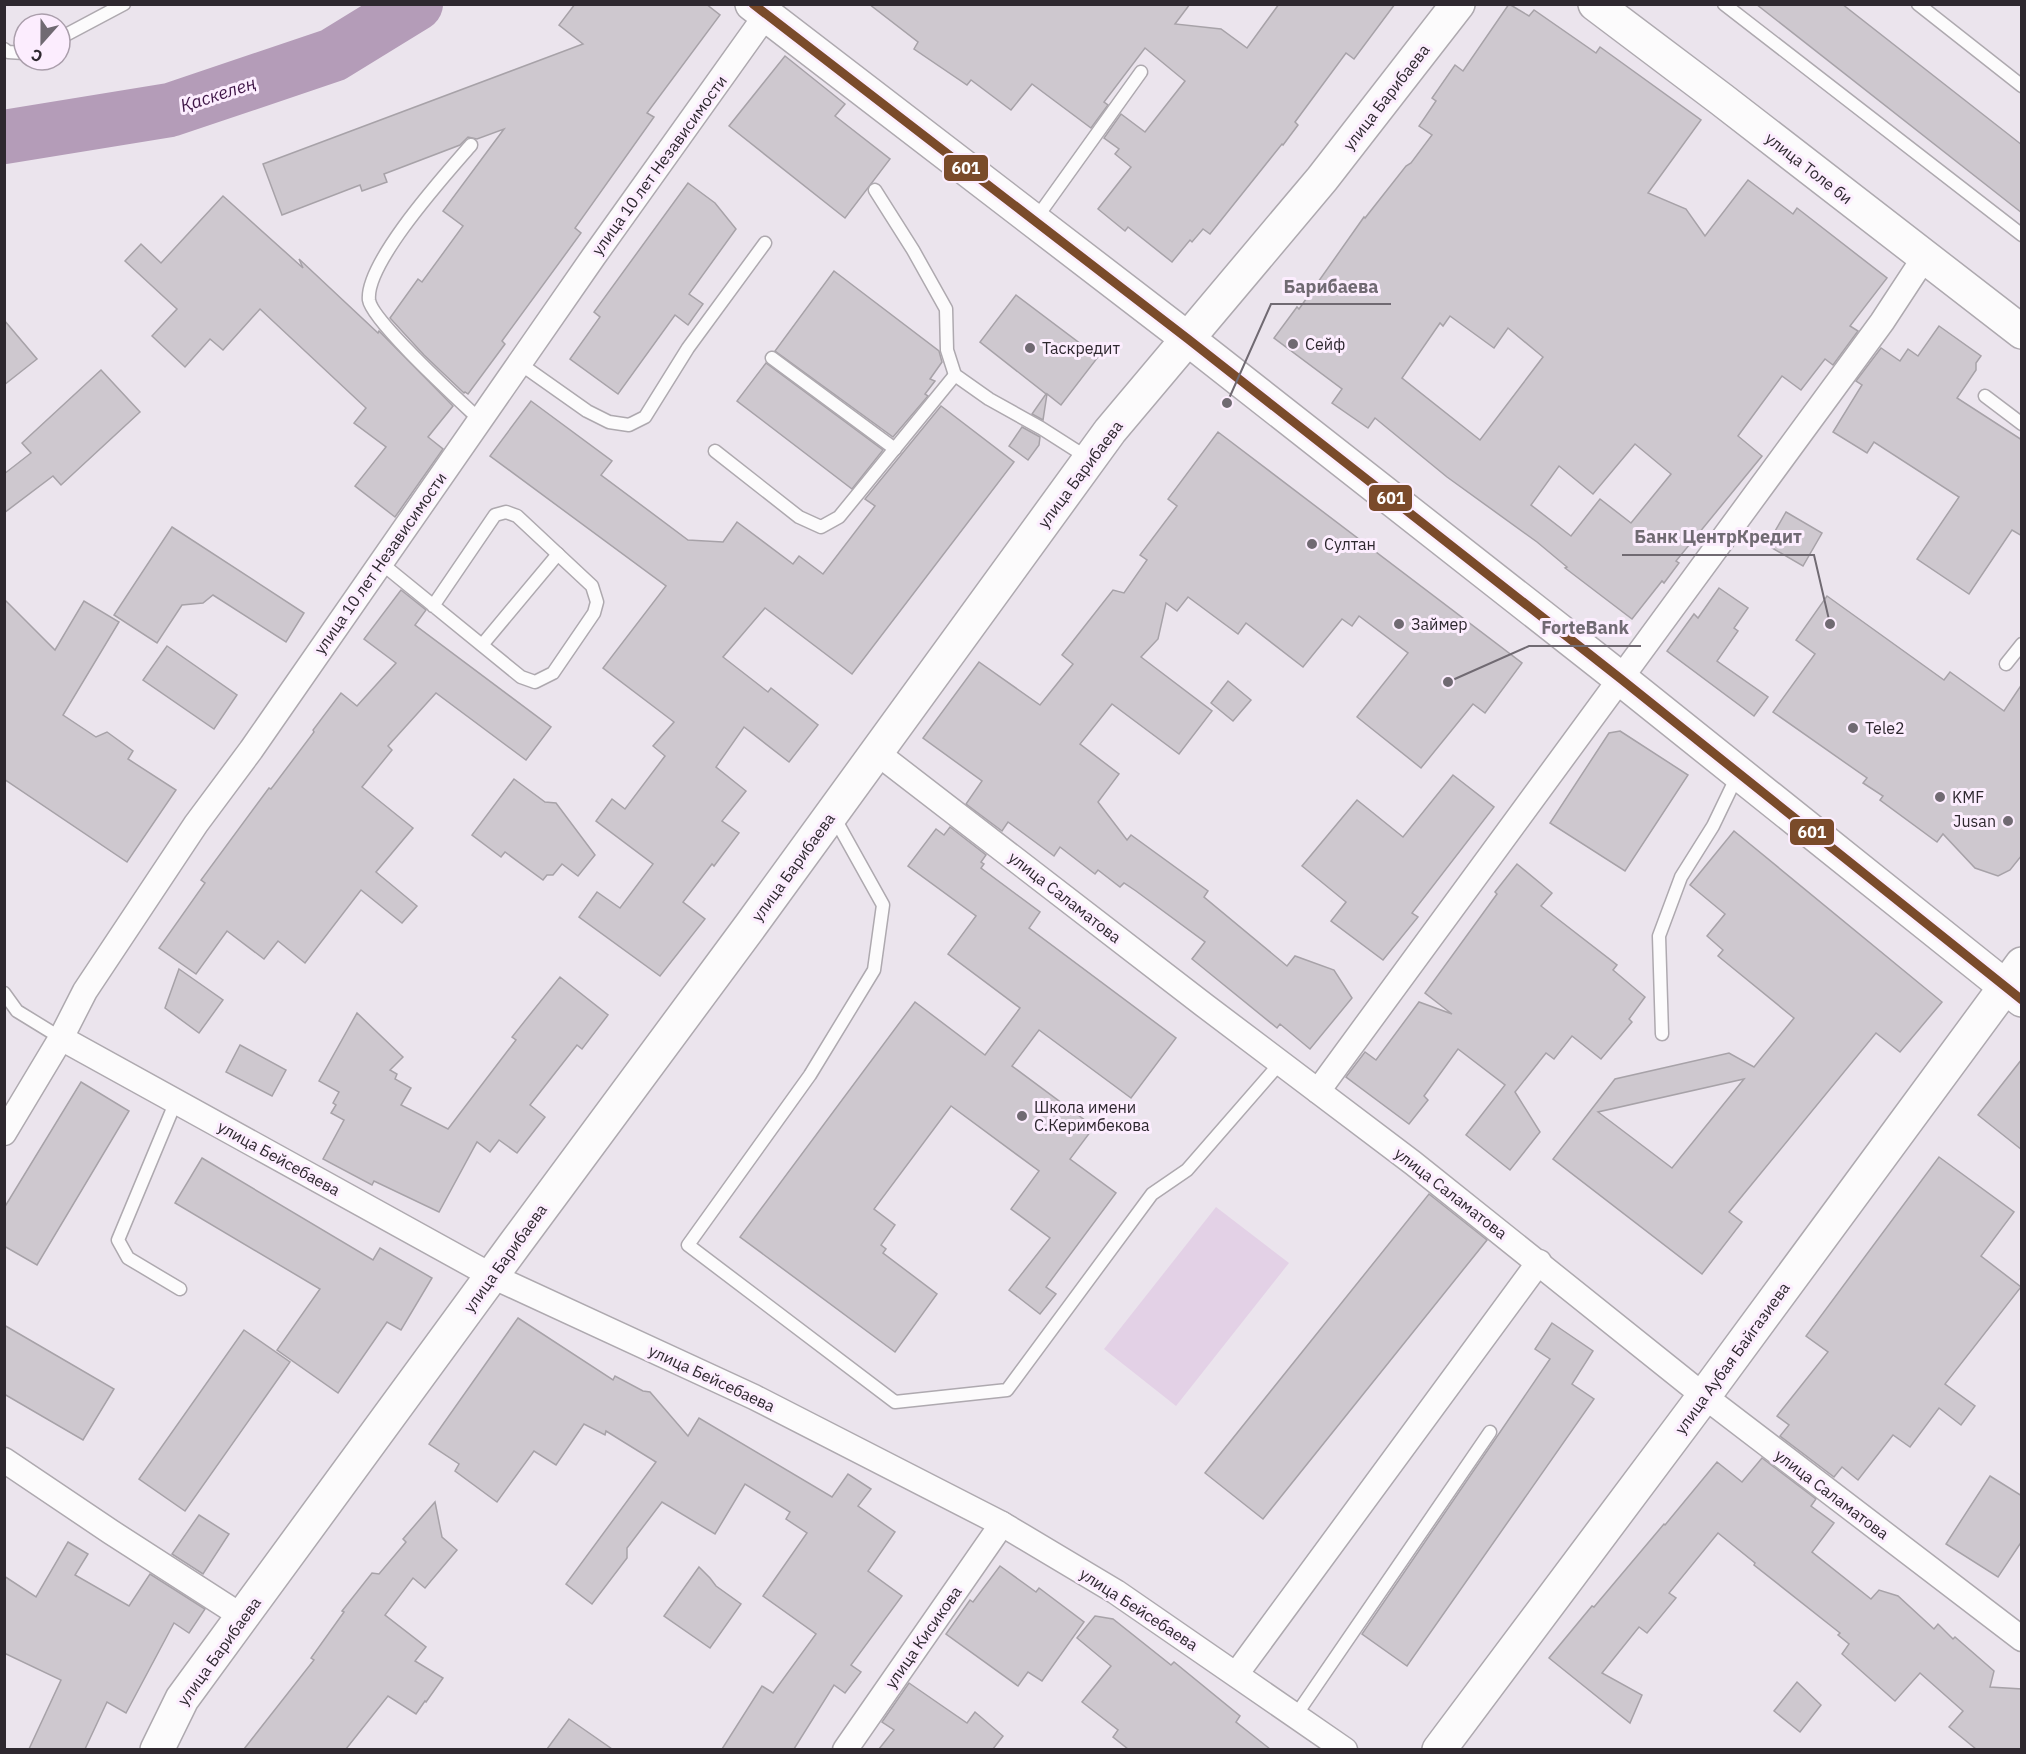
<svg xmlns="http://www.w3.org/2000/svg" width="2026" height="1754" viewBox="0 0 2026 1754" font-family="'IBM Plex Sans',sans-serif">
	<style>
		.green { fill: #e3d1e6 }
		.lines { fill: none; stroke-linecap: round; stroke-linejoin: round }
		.river { stroke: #b49cb8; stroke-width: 54 }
		.building { fill: #cec8cf; stroke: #a7a2a8; stroke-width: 1.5; fill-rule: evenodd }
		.lane-casing { stroke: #aea9af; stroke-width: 15 }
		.street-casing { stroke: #aea9af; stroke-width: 27 }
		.secondary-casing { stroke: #aea9af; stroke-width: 36 }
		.lane { stroke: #fcfbfc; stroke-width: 12 }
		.street { stroke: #fcfbfc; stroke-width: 24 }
		.secondary { stroke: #fcfbfc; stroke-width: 33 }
		.bus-1-casing { stroke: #fcedfe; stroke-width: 14 }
		.bus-1 { stroke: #7a4b2a; stroke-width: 9 }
		.poi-dot { fill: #706a72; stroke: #fcedfe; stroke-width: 2 }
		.labels { text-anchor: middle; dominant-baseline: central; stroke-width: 6; stroke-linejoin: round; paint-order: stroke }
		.street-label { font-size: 16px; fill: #2e282f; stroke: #fcedfe }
		.poi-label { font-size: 16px; fill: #2e282f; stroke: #fcedfe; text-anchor: start }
		.water-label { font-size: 18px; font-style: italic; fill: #3e1546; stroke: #fcedfe }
		.leader { fill: none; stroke: #706a72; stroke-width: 2 }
		.callout-dot { fill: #706a72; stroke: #fcedfe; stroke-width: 2 }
		.callout-label { font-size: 18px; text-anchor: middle; font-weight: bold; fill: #706a72; stroke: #fcedfe; stroke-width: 6; stroke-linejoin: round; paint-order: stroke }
		.line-badge { stroke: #fcedfe; stroke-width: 2 }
		.badge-label { font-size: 16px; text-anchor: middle; font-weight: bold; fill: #fff }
	</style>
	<rect width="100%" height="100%" fill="#ebe4ed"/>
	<!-- green -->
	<path class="green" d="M 1216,1207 L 1289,1263 L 1176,1406 L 1104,1349 Z"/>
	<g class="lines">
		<!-- river -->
		<path class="river" d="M 4,137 L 170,110 L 333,55 L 416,4"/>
	</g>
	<!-- building -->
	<g class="building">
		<path d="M 575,4 L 706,4 L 720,15 L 647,113 L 654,117 L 575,228 L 581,233 L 502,341 L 505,344 L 468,394 L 465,392 L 464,393 L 424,355 L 390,318 L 418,279 L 422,282 L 463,226 L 443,211 L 504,129 L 477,139 L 468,137 L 460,145 L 384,174 L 387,182 L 362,191 L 360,185 L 282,215 L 263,164 L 583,44 L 559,25 Z"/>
		<path d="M 869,4 L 1190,4 L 1175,24 L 1221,29 L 1247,48 L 1279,4 L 1395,4 L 1354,59 L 1346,53 L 1295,122 L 1298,125 L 1283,145 L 1282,144 L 1210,234 L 1203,229 L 1192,242 L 1190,240 L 1172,262 L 1128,227 L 1125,231 L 1098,209 L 1131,167 L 1115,154 L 1119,149 L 1104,138 L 1121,114 L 1145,132 L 1185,81 L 1145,48 L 1104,102 L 1108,105 L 1091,128 L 1032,84 L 1011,110 L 971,80 L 967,85 L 914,49 L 918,42 Z"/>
		<path d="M 1509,4 L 1529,16 L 1534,10 L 1596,53 L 1600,47 L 1701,120 L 1648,193 L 1686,209 L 1705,236 L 1748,180 L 1793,214 L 1797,208 L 1887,278 L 1850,326 L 1858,331 L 1833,365 L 1825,359 L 1801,390 L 1782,376 L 1738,436 L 1762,456 L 1676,561 L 1679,563 L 1664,583 L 1662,581 L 1632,619 L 1565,568 L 1567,567 L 1537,542 L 1447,477 L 1375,418 L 1368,428 L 1332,403 L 1342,389 L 1274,338 L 1297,307 L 1299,309 L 1364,217 L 1365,218 L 1406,166 L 1411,163 L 1432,135 L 1419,126 L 1436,101 L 1432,98 L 1455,65 L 1463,71 ZM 1450,316 L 1494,348 L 1508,328 L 1543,357 L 1480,440 L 1402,378 L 1440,323 L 1443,326 ZM 1635,444 L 1671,474 L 1631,523 L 1600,499 L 1571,536 L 1531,505 L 1559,466 L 1593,494 Z"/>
		<path d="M 1756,4 L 1842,4 L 2022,145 L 2022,213 Z"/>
		<path d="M 785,56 L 845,104 L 835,116 L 890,159 L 845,218 L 729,126 Z"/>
		<path d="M 688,183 L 715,203 L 736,229 L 689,294 L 703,304 L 688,325 L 675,315 L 618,394 L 570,359 L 600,317 L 594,312 Z"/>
		<path d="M 223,196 L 303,268 L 299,259 L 378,333 L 379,331 L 453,406 L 428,437 L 443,449 L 395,517 L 355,486 L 386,447 L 354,423 L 366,408 L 260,309 L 223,350 L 210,339 L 185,367 L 152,336 L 177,309 L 125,261 L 141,244 L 161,263 Z"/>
		<path d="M 834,271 L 939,351 L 942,362 L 930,379 L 935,381 L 925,394 L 928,396 L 893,437 L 775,351 Z"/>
		<path d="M 1016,295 L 1098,357 L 1061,405 L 1047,394 L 1043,420 L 1032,414 L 1046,394 L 980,342 Z"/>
		<path d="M 4,320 L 37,359 L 4,385 Z"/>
		<path d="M 1939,326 L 1981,356 L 1976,363 L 1976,370 L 1957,398 L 2022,440 L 2022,536 L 2012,530 L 1969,594 L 1917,559 L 1959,497 L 1874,442 L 1867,453 L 1833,432 L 1862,385 L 1856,381 L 1881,348 L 1900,361 L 1908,349 L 1918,356 Z"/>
		<path d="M 766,363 L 883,450 L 852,489 L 737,401 Z"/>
		<path d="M 101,370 L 140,412 L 61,485 L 53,476 L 4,513 L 4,474 L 31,453 L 22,443 Z"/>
		<path d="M 531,401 L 612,461 L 601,475 L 688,540 L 723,542 L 737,522 L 793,564 L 799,556 L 823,574 L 875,506 L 865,499 L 941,406 L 1014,462 L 852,674 L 765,608 L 723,657 L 768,692 L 771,688 L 818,725 L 789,762 L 744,727 L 716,767 L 746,791 L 722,821 L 739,833 L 714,866 L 712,864 L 683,902 L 705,919 L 660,976 L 579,917 L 597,892 L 620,908 L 653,864 L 596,821 L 612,799 L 625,809 L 665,756 L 653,746 L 674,722 L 603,668 L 666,586 L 490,456 Z"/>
		<path d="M 1022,427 L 1040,437 L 1039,445 L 1028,460 L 1009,446 Z"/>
		<path d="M 1218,432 L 1522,663 L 1485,713 L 1473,704 L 1421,768 L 1357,717 L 1408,653 L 1359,616 L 1352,626 L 1342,619 L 1303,667 L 1246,623 L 1238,634 L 1188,597 L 1177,611 L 1166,603 L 1158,639 L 1141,657 L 1212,711 L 1179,754 L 1112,704 L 1080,744 L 1119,774 L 1098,802 L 1127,840 L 1131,835 L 1208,891 L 1204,897 L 1287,966 L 1295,956 L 1334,970 L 1352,998 L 1310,1049 L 1280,1024 L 1277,1028 L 1192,959 L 1205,942 L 1136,891 L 1124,883 L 1120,887 L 1098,870 L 1095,874 L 1060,847 L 1054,856 L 1008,822 L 1002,831 L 966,804 L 982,781 L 923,738 L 979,662 L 1040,705 L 1073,664 L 1062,655 L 1113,590 L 1124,593 L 1147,560 L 1140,555 L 1177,506 L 1168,499 Z"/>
		<path d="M 1786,512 L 1822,533 L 1803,566 L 1767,545 Z"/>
		<path d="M 172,527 L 304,613 L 286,642 L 213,595 L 203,603 L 182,605 L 157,643 L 114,615 Z"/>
		<path d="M 1719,588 L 1748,608 L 1734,628 L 1738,631 L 1717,661 L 1768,697 L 1754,716 L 1667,651 L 1694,614 L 1698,618 Z"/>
		<path d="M 401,590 L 426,610 L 415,625 L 551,727 L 526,760 L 436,693 L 388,746 L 392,750 L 362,787 L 413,828 L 376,872 L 417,906 L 402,923 L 361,890 L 305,963 L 278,941 L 264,959 L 227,931 L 196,974 L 159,948 L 205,883 L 201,880 L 269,788 L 271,789 L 314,732 L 313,730 L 341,693 L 357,706 L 396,663 L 364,639 Z"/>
		<path d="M 1827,596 L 1944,680 L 1950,672 L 2004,711 L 2022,684 L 2022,855 L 2010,870 L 1998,876 L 1975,868 L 1943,834 L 1937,842 L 1880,800 L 1883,796 L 1863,783 L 1867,778 L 1773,712 L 1815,654 L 1796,640 Z"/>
		<path d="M 4,599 L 55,650 L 84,601 L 119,622 L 63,715 L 96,737 L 107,732 L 133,751 L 128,759 L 176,790 L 127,862 L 4,779 Z"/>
		<path d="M 167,646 L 237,695 L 214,729 L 143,680 Z"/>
		<path d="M 1228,681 L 1251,700 L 1233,721 L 1211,703 Z"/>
		<path d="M 1620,731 L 1688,775 L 1625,871 L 1550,823 L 1609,733 Z"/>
		<path d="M 1453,775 L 1494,807 L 1412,913 L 1418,917 L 1383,960 L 1331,921 L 1346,902 L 1302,866 L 1357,800 L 1403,837 Z"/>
		<path d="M 514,779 L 545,802 L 556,803 L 595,855 L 578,876 L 562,864 L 553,875 L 547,875 L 543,880 L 505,852 L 501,857 L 472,835 Z"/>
		<path d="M 950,827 L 986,855 L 981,862 L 984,864 L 981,868 L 1040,912 L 1029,928 L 1176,1038 L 1131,1098 L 1039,1030 L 1012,1066 L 1094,1127 L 1070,1159 L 1116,1193 L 1046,1287 L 1056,1294 L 1040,1314 L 1009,1290 L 1050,1238 L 1011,1209 L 1039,1171 L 951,1106 L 874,1209 L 895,1225 L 881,1245 L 886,1249 L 883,1253 L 937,1294 L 895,1352 L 740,1237 L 915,1002 L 985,1055 L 1020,1008 L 948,954 L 976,916 L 908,866 L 936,829 L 944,835 Z"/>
		<path d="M 1734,831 L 1942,1002 L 1900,1052 L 1876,1033 L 1729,1212 L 1742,1222 L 1702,1274 L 1553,1159 L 1615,1079 L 1729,1053 L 1754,1067 L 1794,1018 L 1718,956 L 1723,950 L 1707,936 L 1725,914 L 1690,885 ZM 1744,1079 L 1672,1168 L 1598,1112 Z"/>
		<path d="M 1517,864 L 1552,893 L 1541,906 L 1617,965 L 1613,970 L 1645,997 L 1629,1019 L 1632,1022 L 1601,1059 L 1572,1036 L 1554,1059 L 1546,1053 L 1515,1092 L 1540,1132 L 1510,1170 L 1466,1135 L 1505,1085 L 1458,1049 L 1424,1096 L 1428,1100 L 1409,1124 L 1346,1077 L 1365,1052 L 1376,1060 L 1419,1002 L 1452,1014 L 1425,993 L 1497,894 L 1495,892 Z"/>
		<path d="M 179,969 L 223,1000 L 199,1033 L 165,1008 Z"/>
		<path d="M 560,977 L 608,1015 L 582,1049 L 577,1045 L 530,1105 L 545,1117 L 517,1153 L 499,1140 L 490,1152 L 477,1142 L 439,1212 L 374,1181 L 372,1185 L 323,1159 L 344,1120 L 331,1113 L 336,1105 L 333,1103 L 339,1092 L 319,1081 L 357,1013 L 403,1057 L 390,1070 L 397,1074 L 395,1079 L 411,1088 L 401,1105 L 448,1129 L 516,1040 L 512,1037 Z"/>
		<path d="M 240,1045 L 286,1070 L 272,1096 L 226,1072 Z"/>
		<path d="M 2022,1059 L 2022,1150 L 1978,1115 Z"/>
		<path d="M 81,1082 L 129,1111 L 37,1265 L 4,1246 L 4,1208 Z"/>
		<path d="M 1939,1157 L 2014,1212 L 1981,1256 L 2021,1287 L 1945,1384 L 1975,1406 L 1961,1425 L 1939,1408 L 1910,1447 L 1893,1435 L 1858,1480 L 1842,1467 L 1834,1477 L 1780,1436 L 1789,1425 L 1777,1416 L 1828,1352 L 1806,1336 Z"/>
		<path d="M 202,1158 L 373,1260 L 380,1248 L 432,1278 L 401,1330 L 387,1322 L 338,1393 L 277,1350 L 320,1289 L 175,1203 Z"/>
		<path d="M 1429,1194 L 1487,1240 L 1263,1519 L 1205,1473 Z"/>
		<path d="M 518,1318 L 613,1380 L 615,1376 L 643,1391 L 650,1392 L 688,1436 L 699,1418 L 832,1497 L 848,1474 L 871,1489 L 858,1506 L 895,1532 L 868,1571 L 902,1596 L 851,1665 L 861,1672 L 845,1693 L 834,1685 L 794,1749 L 722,1749 L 762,1686 L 773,1693 L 816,1634 L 763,1596 L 807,1533 L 786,1519 L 790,1512 L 745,1484 L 715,1534 L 662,1502 L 627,1548 L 627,1558 L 592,1604 L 566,1584 L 656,1462 L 606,1431 L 605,1435 L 584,1424 L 556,1465 L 534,1451 L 497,1502 L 455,1471 L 459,1464 L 429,1444 Z"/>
		<path d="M 1552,1323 L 1593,1351 L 1572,1384 L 1594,1399 L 1407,1666 L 1362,1634 L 1550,1359 L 1535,1349 Z"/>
		<path d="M 4,1325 L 114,1389 L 83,1440 L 4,1394 Z"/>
		<path d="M 244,1330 L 290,1362 L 185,1511 L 139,1479 Z"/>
		<path d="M 1762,1458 L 1816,1499 L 1811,1506 L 1834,1523 L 1812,1552 L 1871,1599 L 1879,1590 L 1898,1596 L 1934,1629 L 1938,1624 L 1953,1639 L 1955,1637 L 1994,1671 L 1990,1687 L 2022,1689 L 2022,1749 L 1976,1749 L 1949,1727 L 1963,1711 L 1920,1673 L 1895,1701 L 1842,1654 L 1849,1644 L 1838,1635 L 1840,1633 L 1754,1565 L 1755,1563 L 1718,1533 L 1669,1593 L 1676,1598 L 1647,1633 L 1639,1627 L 1602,1673 L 1642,1695 L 1630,1723 L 1549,1658 L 1592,1606 L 1594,1607 L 1664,1524 L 1665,1525 L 1717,1462 L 1742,1482 Z"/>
		<path d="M 1990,1476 L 2022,1496 L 2022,1541 L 1998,1577 L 1946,1544 Z"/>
		<path d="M 435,1502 L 442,1537 L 457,1550 L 425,1588 L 413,1578 L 385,1615 L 426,1647 L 415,1661 L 443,1678 L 426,1702 L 425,1701 L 416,1714 L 388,1696 L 346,1749 L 244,1749 L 314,1660 L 311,1658 L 344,1612 L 342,1611 L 372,1573 L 379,1574 L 406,1542 L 403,1539 Z"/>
		<path d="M 199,1515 L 229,1534 L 203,1574 L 172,1554 Z"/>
		<path d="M 68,1542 L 88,1554 L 75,1575 L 129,1606 L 150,1574 L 205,1609 L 189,1633 L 174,1623 L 126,1713 L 107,1702 L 85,1749 L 29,1749 L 61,1680 L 4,1653 L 4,1576 L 36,1597 Z"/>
		<path d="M 1000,1566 L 1036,1592 L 1039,1588 L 1084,1622 L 1042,1681 L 1028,1672 L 1018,1686 L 946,1634 L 970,1600 L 973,1602 Z"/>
		<path d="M 699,1567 L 710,1578 L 716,1586 L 741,1604 L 710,1648 L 664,1616 Z"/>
		<path d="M 1095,1616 L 1113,1619 L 1171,1665 L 1174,1662 L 1240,1716 L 1236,1722 L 1270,1749 L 1128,1749 L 1113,1737 L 1118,1730 L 1082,1702 L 1111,1666 L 1077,1638 Z"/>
		<path d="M 1797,1682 L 1821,1705 L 1800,1732 L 1774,1711 Z"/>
		<path d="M 909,1683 L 967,1723 L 975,1712 L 1003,1736 L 993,1749 L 879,1749 L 894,1730 L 882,1722 Z"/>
		<path d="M 569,1719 L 612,1749 L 547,1749 Z"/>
	</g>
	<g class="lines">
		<defs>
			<g id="lane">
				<path d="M 1724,4 L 2022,235"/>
				<path d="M 1918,4 L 2022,86"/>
				<path d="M 60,38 L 124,4"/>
				<path d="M 4,49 L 8,52 L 24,53"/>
				<path d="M 471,145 C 446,174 365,263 369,300 C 372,321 460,401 480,420"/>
				<path d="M 875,190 L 913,250 L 946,309 L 947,350 L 955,375 L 989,399 L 1041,428 L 1088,458"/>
				<path d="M 1035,220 L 1141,72"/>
				<path d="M 772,358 L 895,449"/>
				<path d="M 519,363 L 587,411 L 609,422 L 629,425 L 645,417 L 688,348 L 765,243"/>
				<path d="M 1985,396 L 2022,424"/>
				<path d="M 715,451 L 799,517 L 821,527 L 839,517 L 955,375"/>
				<path d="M 381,563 L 521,677 L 535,682 L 553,673 L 594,613 L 597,602 L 592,586 L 517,516 L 506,512 L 495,515 L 433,606"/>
				<path d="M 482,645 L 558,554"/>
				<path d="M 2006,664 L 2022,644"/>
				<path d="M 834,817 L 883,905 L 874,970 L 810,1075 L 688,1245 L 895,1402 L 1007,1390 L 1152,1194 L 1187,1170 L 1281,1062"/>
				<path d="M 4,993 L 17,1011 L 61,1038"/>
				<path d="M 1662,1034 L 1659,936 L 1681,877 L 1713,826 L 1738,774"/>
				<path d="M 176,1101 L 118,1240 L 128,1258 L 180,1289"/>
				<path d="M 1296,1715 L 1490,1432"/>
			</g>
			<g id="street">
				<path d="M 876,752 L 1204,1005 L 1413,1163 L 1704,1396 L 2022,1639"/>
				<path d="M 61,1038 L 492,1276 L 754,1397 L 1002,1524 L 1116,1592 L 1345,1750"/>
				<path d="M 1318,1091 L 1882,322 L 1924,258"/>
				<path d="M 4,1133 L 61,1038 L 85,991 L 196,824 L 251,750 L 594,256 L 766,15"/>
				<path d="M 4,1460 L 111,1532 L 243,1617"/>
				<path d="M 1237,1673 L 1539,1262"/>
				<path d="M 845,1750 L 1002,1524"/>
			</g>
			<g id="secondary">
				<path d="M 752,4 L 1188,339 L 1621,679 L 2022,1000"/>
				<path d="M 1595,4 L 1721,99 L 2022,332"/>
				<path d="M 157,1750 L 182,1699 L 515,1244 L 751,925 L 1110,431 L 1322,179 L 1458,4"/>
				<path d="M 1439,1750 L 1704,1396 L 2022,964"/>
			</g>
		</defs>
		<!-- lane casing -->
		<use href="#lane" class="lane-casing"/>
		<!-- street casing -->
		<use href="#street" class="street-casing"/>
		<!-- secondary casing -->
		<use href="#secondary" class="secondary-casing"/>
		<!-- lane -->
		<use href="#lane" class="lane"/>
		<!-- street -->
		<use href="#street" class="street"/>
		<!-- secondary -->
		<use href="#secondary" class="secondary"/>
		<defs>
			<path id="bus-1" d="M 753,4 L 1188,339 L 1621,679 L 2022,1000"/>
		</defs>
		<!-- bus-1 casing -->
		<use href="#bus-1" class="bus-1-casing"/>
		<!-- bus-1 -->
		<use href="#bus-1" class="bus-1"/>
	</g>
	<!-- markers -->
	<g class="poi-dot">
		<circle cx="1293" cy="344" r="6"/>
		<circle cx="1030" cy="348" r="6"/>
		<circle cx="1312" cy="544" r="6"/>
		<circle cx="1399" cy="624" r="6"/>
		<circle cx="1853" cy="728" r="6"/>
		<circle cx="1940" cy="797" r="6"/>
		<circle cx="2008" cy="821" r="6"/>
		<circle cx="1022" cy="1116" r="6"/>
	</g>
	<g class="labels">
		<!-- street labels -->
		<g class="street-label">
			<text transform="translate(1386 97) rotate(-52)">улица Барибаева</text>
			<text transform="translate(659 165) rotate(-54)">улица 10 лет Независимости</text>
			<text transform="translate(1809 168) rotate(38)">улица Толе би</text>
			<text transform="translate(1080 474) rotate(-53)">улица Барибаева</text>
			<text transform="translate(380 563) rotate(-55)">улица 10 лет Независимости</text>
			<text transform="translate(793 867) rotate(-54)">улица Барибаева</text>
			<text transform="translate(1065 897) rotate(38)">улица Саламатова</text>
			<text transform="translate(279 1158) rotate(29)">улица Бейсебаева</text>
			<text transform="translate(1451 1193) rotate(38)">улица Саламатова</text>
			<text transform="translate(505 1258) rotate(-54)">улица Барибаева</text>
			<text transform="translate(1732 1358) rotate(-54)">улица Аубая Байгазиева</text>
			<text transform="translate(712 1378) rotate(25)">улица Бейсебаева</text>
			<text transform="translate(1832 1494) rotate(37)">улица Саламатова</text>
			<text transform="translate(1139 1609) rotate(33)">улица Бейсебаева</text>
			<text transform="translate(923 1637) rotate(-55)">улица Кисикова</text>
			<text transform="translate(219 1651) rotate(-54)">улица Барибаева</text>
		</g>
		<!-- poi labels -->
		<g class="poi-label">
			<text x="1305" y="344">Сейф</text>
			<text x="1042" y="348">Таскредит</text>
			<text x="1324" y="544">Султан</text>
			<text x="1411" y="624">Займер</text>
			<text x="1865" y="728">Tele2</text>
			<text x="1952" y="797">KMF</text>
			<text x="1996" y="821" text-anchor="end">Jusan</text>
			<text x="1034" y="1107">Школа имени<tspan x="1034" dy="18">С.Керимбекова</tspan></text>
		</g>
		<!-- water labels -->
		<g class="water-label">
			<text transform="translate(218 94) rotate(-18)">Қаскелең</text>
		</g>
	</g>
	<!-- callouts -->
	<path class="leader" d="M1227 403L1271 304H1391M1830 624L1814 555H1622M1448 682L1529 646H1641"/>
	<g class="callout-dot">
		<circle cx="1227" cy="403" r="6"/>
		<circle cx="1830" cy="624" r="6"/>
		<circle cx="1448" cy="682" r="6"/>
	</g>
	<g class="callout-label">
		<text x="1331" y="293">Барибаева</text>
		<text x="1718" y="543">Банк ЦентрКредит</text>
		<text x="1585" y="634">ForteBank</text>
	</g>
	<g class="line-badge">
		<rect x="943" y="154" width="46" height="28" rx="6" fill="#7a4b2a"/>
		<rect x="1368" y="484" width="45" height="28" rx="6" fill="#7a4b2a"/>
		<rect x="1789" y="818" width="46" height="28" rx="6" fill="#7a4b2a"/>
	</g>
	<g class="badge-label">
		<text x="966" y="174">601</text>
		<text x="1391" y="504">601</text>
		<text x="1812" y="838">601</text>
	</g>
	<!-- border -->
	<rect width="2026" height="1754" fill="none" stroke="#2e282f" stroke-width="12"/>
	<!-- north arrow -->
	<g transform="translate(42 42) rotate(201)"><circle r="28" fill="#fcedfe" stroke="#aa9eab" stroke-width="1.5"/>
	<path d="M0-4.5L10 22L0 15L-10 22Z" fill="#706a72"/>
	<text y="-9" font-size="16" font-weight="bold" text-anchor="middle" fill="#2e282f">С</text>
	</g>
</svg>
